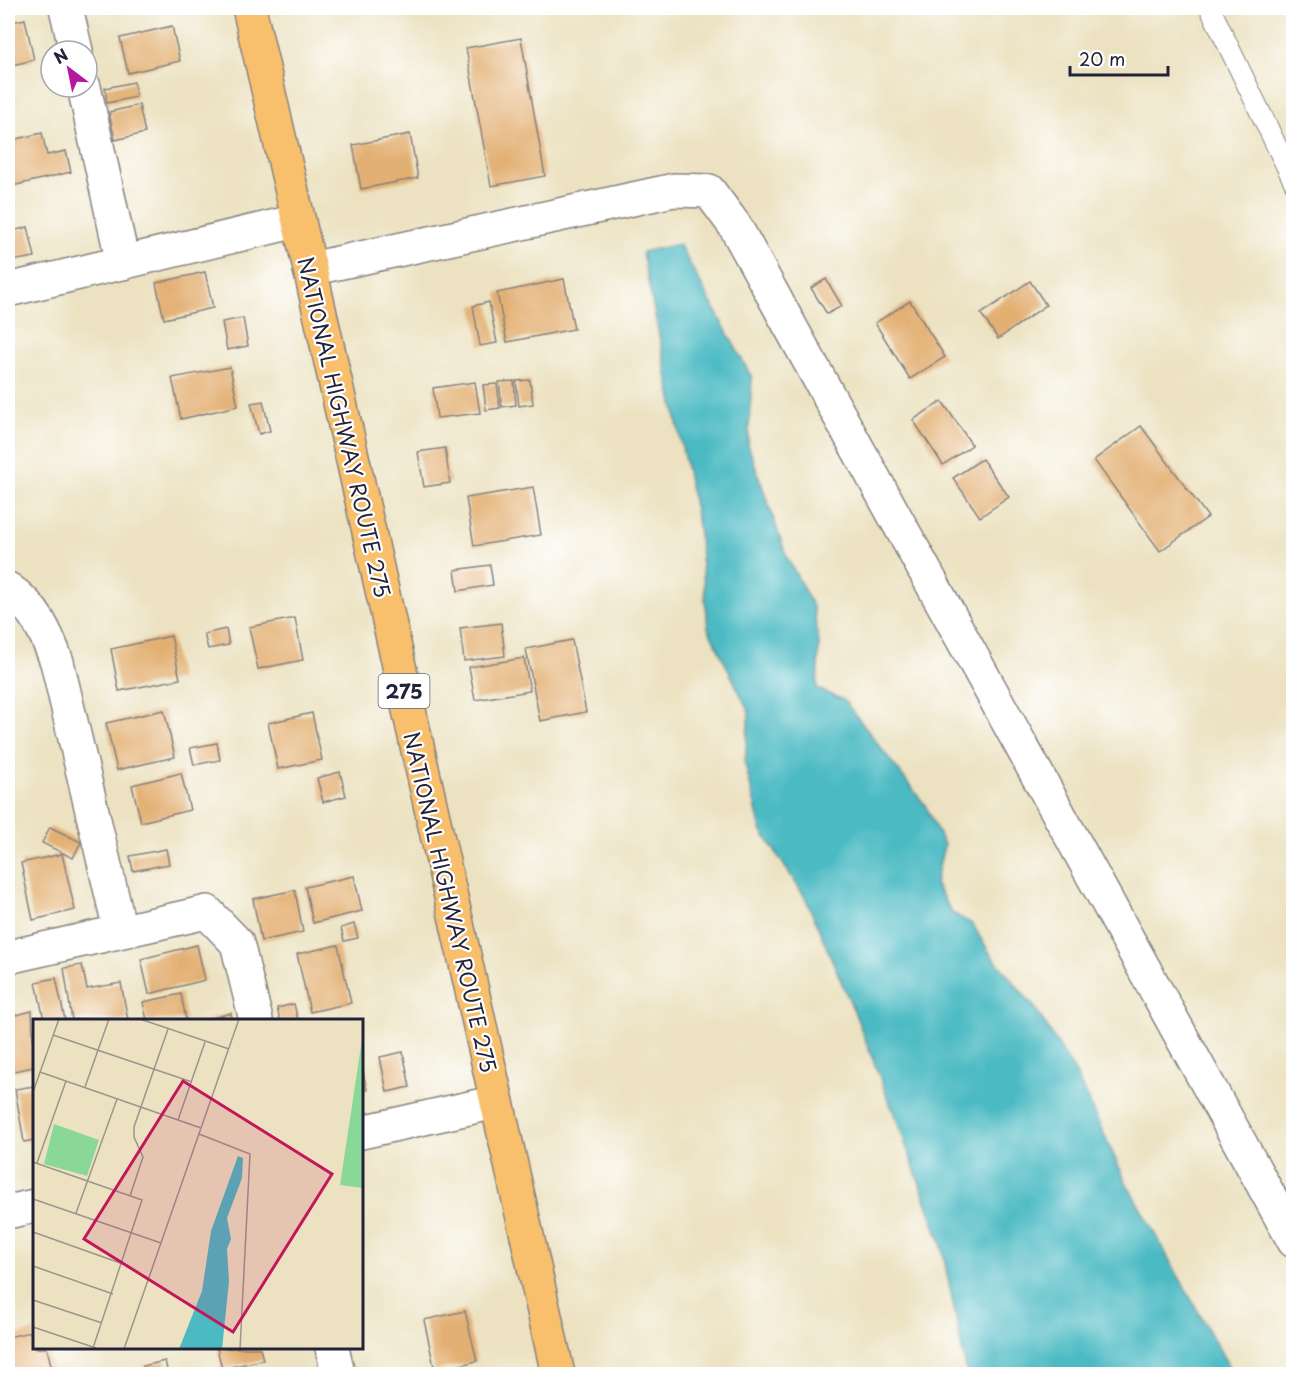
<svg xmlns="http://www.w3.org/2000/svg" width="1301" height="1382" viewBox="0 0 1301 1382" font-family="'Playpen Sans',sans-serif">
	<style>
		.water { fill: #4bbac3; stroke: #366e7f; stroke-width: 1.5 }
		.building { fill: #e3b073 }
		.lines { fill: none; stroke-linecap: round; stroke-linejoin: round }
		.service-casing { stroke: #87827e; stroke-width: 22 }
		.minor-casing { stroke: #87827e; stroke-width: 36 }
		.trunk-casing { stroke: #87827e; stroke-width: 36 }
		.service { stroke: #fff; stroke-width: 20 }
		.minor { stroke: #fff; stroke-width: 33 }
		.trunk { stroke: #f8bf6c; stroke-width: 33 }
		.labels { text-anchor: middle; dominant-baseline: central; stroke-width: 4.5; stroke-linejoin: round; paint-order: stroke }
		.shield { fill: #fff; stroke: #646476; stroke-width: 1.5 }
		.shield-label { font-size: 20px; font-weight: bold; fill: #22223b }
		.street-label { font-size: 21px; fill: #22223b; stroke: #fff }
		.inset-road { fill: none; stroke: #9b958b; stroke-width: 1.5 }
		.view { fill: #c2185b; fill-opacity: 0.15; stroke: #c2185b; stroke-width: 3 }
		.inset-edge { fill: none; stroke: #22223b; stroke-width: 3 }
	</style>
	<rect width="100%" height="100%" fill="#fff"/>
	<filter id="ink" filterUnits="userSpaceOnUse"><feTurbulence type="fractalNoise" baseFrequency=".0167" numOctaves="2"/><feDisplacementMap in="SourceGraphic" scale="12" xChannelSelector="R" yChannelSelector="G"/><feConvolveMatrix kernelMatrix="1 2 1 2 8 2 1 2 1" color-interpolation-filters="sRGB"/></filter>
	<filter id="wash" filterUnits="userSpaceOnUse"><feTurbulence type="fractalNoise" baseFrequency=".008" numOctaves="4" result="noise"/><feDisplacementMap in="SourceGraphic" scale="24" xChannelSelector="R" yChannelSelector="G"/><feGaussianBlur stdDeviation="1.35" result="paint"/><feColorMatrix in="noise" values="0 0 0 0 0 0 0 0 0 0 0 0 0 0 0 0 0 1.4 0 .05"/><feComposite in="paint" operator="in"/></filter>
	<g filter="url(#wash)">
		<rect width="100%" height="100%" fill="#ece2c1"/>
		<!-- water -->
		<path class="water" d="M 679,244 L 752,378 L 748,445 L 786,555 L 813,607 L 819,643 L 817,689 L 844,700 L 925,805 L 944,845 L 935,884 L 952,913 L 972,924 L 991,955 L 1035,1008 L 1075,1072 L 1127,1184 L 1233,1374 L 967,1374 L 941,1243 L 902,1134 L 854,1011 L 805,897 L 761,830 L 745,764 L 749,712 L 708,628 L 698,525 L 642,252 Z"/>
		<g id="blocks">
			<!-- building -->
			<g class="building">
				<path d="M 25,19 L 34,60 L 8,66 L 8,23 Z"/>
				<path d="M 172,26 L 180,61 L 128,73 L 120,38 Z"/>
				<path d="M 521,38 L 545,176 L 491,186 L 466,48 Z"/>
				<path d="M 134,82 L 136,97 L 107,103 L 105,88 Z"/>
				<path d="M 139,105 L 145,133 L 115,140 L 109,112 Z"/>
				<path d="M 42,133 L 47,155 L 66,151 L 71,172 L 8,187 L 8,141 Z"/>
				<path d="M 410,134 L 418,178 L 361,189 L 353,145 Z"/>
				<path d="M 28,227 L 35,257 L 12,261 L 8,232 Z"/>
				<path d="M 205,272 L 213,308 L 164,319 L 156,283 Z"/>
				<path d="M 564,279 L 574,329 L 507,342 L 497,293 Z"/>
				<path d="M 826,279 L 842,306 L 827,314 L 811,288 Z"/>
				<path d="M 1030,281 L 1046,305 L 998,339 L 981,314 Z"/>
				<path d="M 910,301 L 945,357 L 910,379 L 875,323 Z"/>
				<path d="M 489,302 L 497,343 L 480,346 L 473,306 Z"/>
				<path d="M 243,318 L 248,346 L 227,350 L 222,322 Z"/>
				<path d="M 230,367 L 238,406 L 181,419 L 172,378 Z"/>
				<path d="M 530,380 L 533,404 L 519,406 L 516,381 Z"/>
				<path d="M 514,381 L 516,405 L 502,407 L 499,382 Z"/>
				<path d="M 475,382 L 480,413 L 437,418 L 433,388 Z"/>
				<path d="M 497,384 L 500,408 L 486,410 L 483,385 Z"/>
				<path d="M 263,401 L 270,431 L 259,434 L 251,403 Z"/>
				<path d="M 942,401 L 972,445 L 943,465 L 913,420 Z"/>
				<path d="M 1141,426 L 1208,517 L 1160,551 L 1094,460 Z"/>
				<path d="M 445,448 L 450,483 L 424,487 L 418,452 Z"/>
				<path d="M 982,459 L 1009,497 L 980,517 L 953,478 Z"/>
				<path d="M 533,487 L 541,535 L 474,546 L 466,498 Z"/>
				<path d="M 490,565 L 493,585 L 458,591 L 455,570 Z"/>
				<path d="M 295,618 L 303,660 L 258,669 L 249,627 Z"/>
				<path d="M 501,623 L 505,656 L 464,661 L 460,628 Z"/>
				<path d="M 226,629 L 229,645 L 208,649 L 204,634 Z"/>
				<path d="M 171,636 L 180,679 L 119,691 L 111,649 Z"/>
				<path d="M 572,640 L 586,712 L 540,721 L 526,649 Z"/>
				<path d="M 524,658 L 530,691 L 475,700 L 469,667 Z"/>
				<path d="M 164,710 L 175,757 L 117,770 L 106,723 Z"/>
				<path d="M 312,713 L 322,760 L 278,769 L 268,723 Z"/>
				<path d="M 217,743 L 220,760 L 194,765 L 190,748 Z"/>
				<path d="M 340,772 L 346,796 L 323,802 L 317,778 Z"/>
				<path d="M 181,773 L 190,810 L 141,822 L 132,785 Z"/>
				<path d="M 50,827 L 81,842 L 73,858 L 42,843 Z"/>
				<path d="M 166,849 L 169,864 L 133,871 L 130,856 Z"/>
				<path d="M 62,854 L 75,910 L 33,920 L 21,863 Z"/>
				<path d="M 354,876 L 362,911 L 313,923 L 305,887 Z"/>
				<path d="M 295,890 L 303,932 L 261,941 L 253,899 Z"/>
				<path d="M 354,924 L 358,938 L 344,941 L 341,928 Z"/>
				<path d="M 197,945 L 205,980 L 149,994 L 141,959 Z"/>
				<path d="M 338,945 L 351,1003 L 310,1012 L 297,954 Z"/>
				<path d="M 82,965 L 87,989 L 121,983 L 128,1020 L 72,1020 L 64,968 Z"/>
				<path d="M 56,978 L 65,1020 L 44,1020 L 36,982 Z"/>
				<path d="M 181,994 L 186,1020 L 147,1020 L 143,1002 Z"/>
				<path d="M 294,1004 L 298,1020 L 280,1020 L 277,1008 Z"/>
				<path d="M 32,1011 L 34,1067 L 9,1072 L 8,1017 Z"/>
				<path d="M 231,1013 L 232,1020 L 205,1020 Z"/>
				<path d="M 403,1052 L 410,1087 L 387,1092 L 380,1057 Z"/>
				<path d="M 362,1067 L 367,1090 L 362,1091 Z"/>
				<path d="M 34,1086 L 34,1140 L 24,1142 L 15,1089 Z"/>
				<path d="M 465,1311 L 477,1361 L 435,1371 L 424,1320 Z"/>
				<path d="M 34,1331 L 34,1348 L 47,1348 L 53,1374 L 8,1374 L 8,1337 Z"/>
				<path d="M 217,1348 L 260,1348 L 263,1360 L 222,1369 Z"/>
				<path d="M 165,1361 L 168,1374 L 145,1374 L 143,1366 Z"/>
			</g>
		</g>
	</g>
	<g filter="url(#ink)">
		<use href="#blocks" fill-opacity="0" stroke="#87827e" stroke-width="1.5"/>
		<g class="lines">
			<defs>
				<path id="service" d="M 1210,8 L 1294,182"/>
				<g id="minor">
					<path d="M 66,8 L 76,51"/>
					<path d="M 84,87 L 123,263"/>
					<path d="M 310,269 L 674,190 L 709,191 L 735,226 L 1294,1241"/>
					<path d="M 8,290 L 297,221"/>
					<path d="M 8,589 C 35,607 46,632 57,662 L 120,930"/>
					<path d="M 8,957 L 207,912 L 237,943 L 256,1020"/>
					<path d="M 362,1132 L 496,1102"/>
					<path d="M 8,1212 L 34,1206"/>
					<path d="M 332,1348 L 338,1374"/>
				</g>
				<path id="trunk" d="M 249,8 L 310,269 L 558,1374"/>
			</defs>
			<!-- service casing -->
			<use href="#service" class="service-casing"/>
			<!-- minor casing -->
			<use href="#minor" class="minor-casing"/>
			<!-- trunk casing -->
			<use href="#trunk" class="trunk-casing"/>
			<!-- service -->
			<use href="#service" class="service"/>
			<!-- minor -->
			<use href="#minor" class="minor"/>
			<!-- trunk -->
			<use href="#trunk" class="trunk"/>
		</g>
	</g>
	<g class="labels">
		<!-- shield labels -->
		<rect class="shield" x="378.5" y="674" width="51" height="34" rx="4.5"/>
		<g class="shield-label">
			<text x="404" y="691">275</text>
		</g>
		<!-- street labels -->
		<g class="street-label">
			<text transform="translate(345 427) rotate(77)">NATIONAL HIGHWAY ROUTE 275</text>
			<text transform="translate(451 902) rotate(77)">NATIONAL HIGHWAY ROUTE 275</text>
		</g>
	</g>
	<!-- overview -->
	<g transform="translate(33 1019)">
		<rect width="330" height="330" fill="#ece2c1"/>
		<path d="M 330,14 L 330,169 L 307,166 ZM 21,105 L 66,121 L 54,157 L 11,145 Z" fill="#89d898"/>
		<path d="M 205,137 L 210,139 L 209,159 L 194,199 L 198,220 L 194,230 L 196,262 L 189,330 L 146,330 L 169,272 L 178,212 Z" fill="#4bbac3"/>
		<path class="inset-road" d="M 107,0 L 196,30M 20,16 L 159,63M 7,53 L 168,109M 52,68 L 76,0M 0,73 L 26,0M 145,101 L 172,23M 166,115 L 217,135 L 207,330M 0,143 L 109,181 L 60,329M 4,144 L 33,62M 97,177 L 110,138 L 101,118 L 101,108 L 135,10M 0,180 L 128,224M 43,194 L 84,80M 0,213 L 90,245M 0,247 L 80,275M 0,281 L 69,304M 0,308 L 63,329M 91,330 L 206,0"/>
		<path class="view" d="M 150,62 L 299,155 L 200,313 L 51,220 Z"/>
		<rect width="330" height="330" class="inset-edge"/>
	</g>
	<!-- margin -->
	<rect width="1301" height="1382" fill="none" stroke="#fff" stroke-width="30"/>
	<!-- north arrow -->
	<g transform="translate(69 69) rotate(328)"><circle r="28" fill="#ffffff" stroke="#a7a7b1" stroke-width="1.5"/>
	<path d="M0-4.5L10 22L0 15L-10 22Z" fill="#b5179e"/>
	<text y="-9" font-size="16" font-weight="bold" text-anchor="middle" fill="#22223b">N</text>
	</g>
	<!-- scale -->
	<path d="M1070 66v9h98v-9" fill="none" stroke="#22223b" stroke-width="3"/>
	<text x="1079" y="66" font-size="18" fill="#22223b" stroke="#ffffff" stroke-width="4.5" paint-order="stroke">20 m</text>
</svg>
